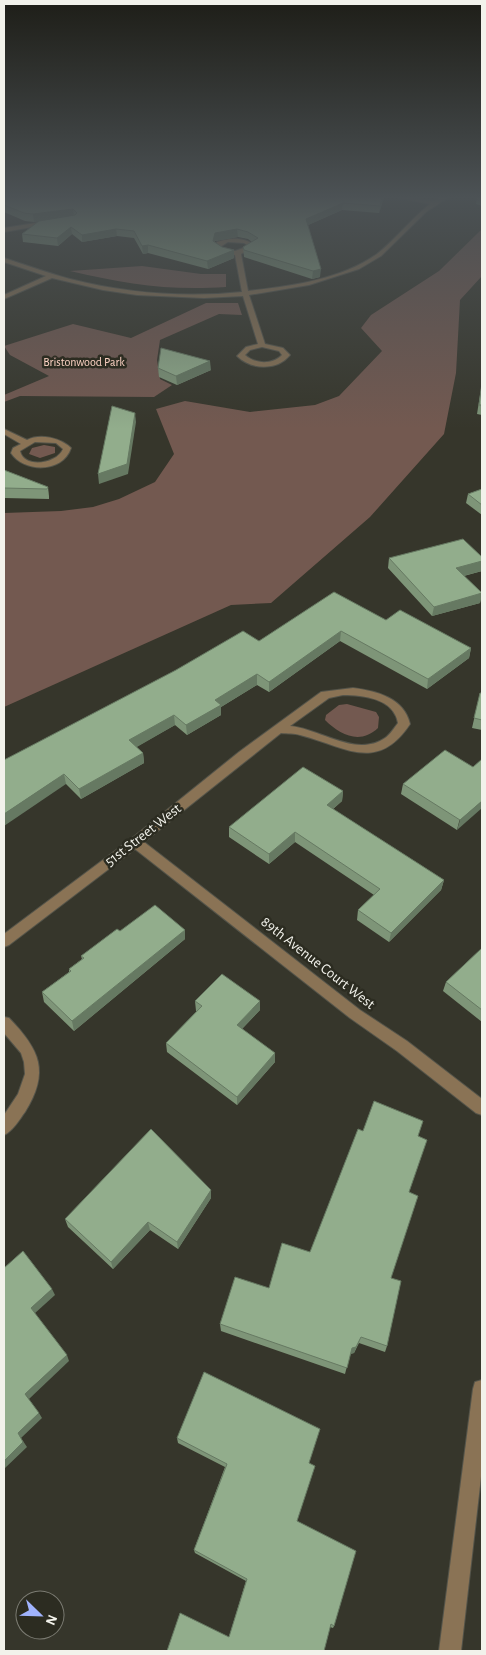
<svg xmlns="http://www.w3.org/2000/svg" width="486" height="1655" viewBox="0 0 486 1655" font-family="'Alegreya Sans',sans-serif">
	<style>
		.green { fill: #735950 }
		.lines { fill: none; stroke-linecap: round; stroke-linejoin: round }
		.minor-casing { stroke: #54544a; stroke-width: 2 }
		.minor { fill: #8a7355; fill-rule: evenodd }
		.wall { fill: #7e9578 }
		.shaded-wall { fill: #667962 }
		.building { fill: #92ad8c; stroke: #667962 }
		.labels { text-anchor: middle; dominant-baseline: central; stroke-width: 5; stroke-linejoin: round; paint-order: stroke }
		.far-park-label { font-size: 12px; fill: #fcd2c3; stroke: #2c2c21 }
		.street-label { font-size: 15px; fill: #f2f2eb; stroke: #2c2c21 }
	</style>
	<rect width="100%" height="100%" fill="#36362b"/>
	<!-- green -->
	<g class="green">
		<path d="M 482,229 L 482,276 L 460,300 L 456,373 L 444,434 L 370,517 L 271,603 L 231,605 L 4,707 L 4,513 L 61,511 L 93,507 L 119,499 L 155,482 L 174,454 L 156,409 L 185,401 L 250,412 L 315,405 L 339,396 L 382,351 L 361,328 L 371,315 L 439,271 Z"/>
		<path d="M 142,266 L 201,274 L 226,274 L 226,287 C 169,291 125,284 70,271 Z"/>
		<path d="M 206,303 L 238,303 L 242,315 L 219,314 L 160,340 L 157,360 L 160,379 L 172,385 L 154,397 L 20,396 L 4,402 L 4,395 L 49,376 L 10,355 L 4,346 L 73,324 L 131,338 Z"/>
		<path d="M 44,445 L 55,447 L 55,453 L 40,458 L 29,454 L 32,448 Z"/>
		<path d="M 347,704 L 376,712 L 379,717 L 378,728 C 360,745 340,735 325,720 L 326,715 L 339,705 Z"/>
	</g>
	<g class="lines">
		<defs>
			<g id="minor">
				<path d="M 396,197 L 434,201 L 442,197 L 449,197 L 426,212 L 381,256 L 359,269 L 309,285 L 249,295 L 265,344 L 283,348 L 290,355 C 277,371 251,370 237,356 L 246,347 L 258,344 L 243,296 L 204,298 L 137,295 L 103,290 L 52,278 L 4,299 L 4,295 L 46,276 L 4,262 L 4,258 C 26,265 48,273 70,279 C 125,293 185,298 242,292 L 235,255 L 223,253 L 214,247 L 217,242 C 230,237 245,237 256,246 L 241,254 L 248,291 C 291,286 340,280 377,254 C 396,239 411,219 430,204 ZM 228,242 L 244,243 L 249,246 L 235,251 L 220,247 ZM 262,347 L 279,351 L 282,355 C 272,365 255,364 245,355 L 250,350 Z"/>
				<path d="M 48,221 L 50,224 L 4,232 L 4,228 Z"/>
				<path d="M 4,429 L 27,440 C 40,433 61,438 71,448 C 63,473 24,473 11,453 L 13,448 L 21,444 L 4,434 ZM 35,442 L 56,443 L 63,449 C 57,464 24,469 20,451 Z"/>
				<path d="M 353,688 C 377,691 404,698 410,724 C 377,774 344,746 300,735 C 294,733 288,734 281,733 L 144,842 L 360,1010 L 407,1041 L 482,1099 L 482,1115 L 476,1113 L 397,1051 L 350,1018 L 135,849 L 9,945 L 4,947 L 4,934 L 131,839 L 239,752 L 321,692 ZM 343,695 C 364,695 394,699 398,723 C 394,728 390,735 385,738 C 356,758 321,729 290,726 L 329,698 Z"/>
				<path d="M 4,1017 L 9,1018 C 40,1050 50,1072 25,1112 C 19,1120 13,1131 4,1135 L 4,1115 L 18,1094 L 25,1074 L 24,1062 L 21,1053 L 4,1033 Z"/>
				<path d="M 482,1380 L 482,1468 L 461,1651 L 439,1651 L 473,1389 L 475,1382 Z"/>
			</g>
		</defs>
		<!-- minor casing -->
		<use href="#minor" class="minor-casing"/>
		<!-- minor -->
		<use href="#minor" class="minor"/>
	</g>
	<!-- wall -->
	<g class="wall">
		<path d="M 4,197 L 384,197 L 379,213 L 342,210 L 308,225 L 320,277 L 312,279 L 244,257 L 243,247 L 252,242 L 248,239 L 238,237 L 215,241 L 215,242 L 234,258 L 208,269 L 148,253 L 143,254 L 134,238 L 117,236 L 82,242 L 72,234 L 58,246 L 23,242 L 22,234 L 39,221 L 34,222 L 25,221 L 4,212 Z"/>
		<path d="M 477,197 L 482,197 L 482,206 L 476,204 Z"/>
		<path d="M 158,368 L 211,370 L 177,385 L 159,377 Z"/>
		<path d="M 482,382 L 482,415 L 477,414 Z"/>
		<path d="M 4,470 L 48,487 L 49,496 L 49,499 L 4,498 Z"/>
		<path d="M 482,489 L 482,515 L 466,503 L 468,494 Z"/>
		<path d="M 482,557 L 482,571 L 464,576 L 482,593 L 480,603 L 432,616 L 388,568 L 389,558 Z"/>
		<path d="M 386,620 L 471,648 L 469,658 L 427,689 L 340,641 L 269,692 L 257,685 L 221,707 L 221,715 L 187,735 L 175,725 L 136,747 L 143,753 L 144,763 L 81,799 L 66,784 L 4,760 L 259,641 Z"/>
		<path d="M 480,693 L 482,693 L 482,730 L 472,728 Z"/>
		<path d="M 473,767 L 457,830 L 401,794 L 403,784 Z"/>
		<path d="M 343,791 L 342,801 L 333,809 L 444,880 L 441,890 L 389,942 L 357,920 L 358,910 L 374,895 L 295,842 L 269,864 L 229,837 L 229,827 Z"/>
		<path d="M 185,930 L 185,939 L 74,1031 L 44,1002 L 42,992 L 69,972 L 69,969 L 82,959 L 81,956 L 120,931 Z"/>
		<path d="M 482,948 L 482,1022 L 443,991 L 446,982 Z"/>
		<path d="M 195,1001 L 260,1010 L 242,1029 L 275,1053 L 275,1062 L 237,1105 L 167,1052 L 166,1043 L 197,1011 L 196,1011 Z"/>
		<path d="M 363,1131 L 409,1192 L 391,1278 L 387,1346 L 385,1352 L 359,1343 L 354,1353 L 350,1354 L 345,1374 L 221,1331 L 220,1324 L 269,1288 L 310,1252 Z"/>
		<path d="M 211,1198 L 178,1249 L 150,1230 L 113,1269 L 68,1227 L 65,1219 Z"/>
		<path d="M 177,1438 L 309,1463 L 297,1521 L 334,1626 L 333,1628 L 330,1627 L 229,1637 L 246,1581 L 195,1553 L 194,1550 L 225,1467 L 178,1443 Z"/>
	</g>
	<!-- shaded-wall -->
	<g class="shaded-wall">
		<path d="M 382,197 L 384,197 L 379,213 L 380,206 Z"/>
		<path d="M 343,203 L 342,210 L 306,226 L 306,219 Z"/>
		<path d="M 73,209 L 74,216 L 34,222 L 33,214 Z"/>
		<path d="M 71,227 L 72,234 L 58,246 L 57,238 Z"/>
		<path d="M 116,229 L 117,236 L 82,242 L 82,235 Z"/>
		<path d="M 237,229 L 238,237 L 215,241 L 213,249 L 213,241 L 215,233 Z"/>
		<path d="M 148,245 L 148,253 L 143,254 L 142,246 Z"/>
		<path d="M 234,250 L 234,258 L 208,269 L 207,261 Z"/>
		<path d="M 321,269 L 320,277 L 312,279 L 313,271 Z"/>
		<path d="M 210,361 L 211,370 L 177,385 L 176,376 Z"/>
		<path d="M 135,413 L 136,422 L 128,474 L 99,484 L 98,474 Z"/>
		<path d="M 482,561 L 482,571 L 455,578 L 456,568 Z"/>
		<path d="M 482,593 L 480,603 L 432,616 L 434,607 Z"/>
		<path d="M 341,631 L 340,641 L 269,692 L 269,682 Z"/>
		<path d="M 471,648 L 469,658 L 427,689 L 428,679 Z"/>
		<path d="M 257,674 L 257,685 L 221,707 L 221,715 L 187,735 L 186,725 L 215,700 Z"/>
		<path d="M 174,715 L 175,725 L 130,751 L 129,740 Z"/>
		<path d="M 143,753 L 144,763 L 81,799 L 79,789 Z"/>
		<path d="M 64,774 L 66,784 L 4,826 L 4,814 Z"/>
		<path d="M 343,791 L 342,801 L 326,815 L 327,805 Z"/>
		<path d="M 482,801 L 482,808 L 457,830 L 460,820 Z"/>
		<path d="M 295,832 L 295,842 L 269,864 L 269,854 Z"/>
		<path d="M 444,880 L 441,890 L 389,942 L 391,933 Z"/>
		<path d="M 185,930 L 185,939 L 74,1031 L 72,1021 Z"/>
		<path d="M 260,1001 L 260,1010 L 237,1034 L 237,1025 Z"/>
		<path d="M 275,1053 L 275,1062 L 237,1105 L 237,1097 Z"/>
		<path d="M 211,1190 L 211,1198 L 178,1249 L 177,1242 Z"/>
		<path d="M 148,1222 L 150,1230 L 113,1269 L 111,1262 Z"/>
		<path d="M 52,1289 L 55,1295 L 34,1314 L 31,1308 Z"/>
		<path d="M 361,1337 L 354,1353 L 350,1354 L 352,1348 Z"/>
		<path d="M 67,1355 L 69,1361 L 29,1399 L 25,1394 Z"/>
		<path d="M 39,1413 L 42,1418 L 21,1438 L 27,1447 L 4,1469 L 4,1461 L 18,1433 Z"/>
	</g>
	<!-- building -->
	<g class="building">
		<path d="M 4,197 L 382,197 L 380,206 L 343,203 L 306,219 L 321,269 L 313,271 L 244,250 L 243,247 L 258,238 L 248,232 L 237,229 L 215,233 L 213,241 L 222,247 L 234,250 L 207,261 L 148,245 L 142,246 L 134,231 L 116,229 L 82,235 L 71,227 L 57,238 L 22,234 L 39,221 L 75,215 L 77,213 L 73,209 L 33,214 L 24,213 L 4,205 Z"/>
		<path d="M 161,348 L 210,361 L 176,376 L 158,368 Z"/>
		<path d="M 482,383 L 482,405 L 479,405 Z"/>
		<path d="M 112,406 L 135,413 L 127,464 L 98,474 Z"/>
		<path d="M 4,470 L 48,487 L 47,489 L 4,488 Z"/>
		<path d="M 482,489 L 482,505 L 468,494 Z"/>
		<path d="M 463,539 L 482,557 L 482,561 L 456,568 L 482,593 L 434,607 L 389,558 Z"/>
		<path d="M 334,592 L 386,620 L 400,610 L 471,648 L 428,679 L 341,631 L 269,682 L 257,674 L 215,700 L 221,705 L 186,725 L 174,715 L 129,740 L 143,753 L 79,789 L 64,774 L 4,814 L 4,760 L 176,670 L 243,631 L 259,641 Z"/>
		<path d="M 480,693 L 482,693 L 482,720 L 474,718 Z"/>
		<path d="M 445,750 L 473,767 L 482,759 L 482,801 L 460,820 L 403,784 Z"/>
		<path d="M 303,767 L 343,791 L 327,805 L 444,880 L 391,933 L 358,910 L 380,889 L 295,832 L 269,854 L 229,827 Z"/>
		<path d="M 155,905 L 185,930 L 72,1021 L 42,992 L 71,971 L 69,969 L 84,958 L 81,956 L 117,929 L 120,931 Z"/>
		<path d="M 482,948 L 482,1010 L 446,982 Z"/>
		<path d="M 222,974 L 260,1001 L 237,1025 L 275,1053 L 237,1097 L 166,1043 L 202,1006 L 195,1001 Z"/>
		<path d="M 374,1101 L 423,1121 L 418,1136 L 427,1140 L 409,1192 L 418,1196 L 391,1278 L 401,1281 L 387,1346 L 361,1337 L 356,1347 L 352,1348 L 347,1368 L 220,1324 L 235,1277 L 269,1288 L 282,1243 L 310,1252 L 358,1129 L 363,1131 Z"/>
		<path d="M 151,1129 L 211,1190 L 177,1242 L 148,1222 L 111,1262 L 65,1219 Z"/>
		<path d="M 23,1251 L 52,1289 L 31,1308 L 67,1355 L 25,1394 L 39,1413 L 18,1433 L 23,1442 L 4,1461 L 4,1268 Z"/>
		<path d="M 204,1372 L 320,1429 L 309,1463 L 315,1466 L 297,1521 L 356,1551 L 334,1626 L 331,1624 L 324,1651 L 167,1651 L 180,1613 L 229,1637 L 247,1579 L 194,1550 L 227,1464 L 177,1438 Z"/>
	</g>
	<!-- sky -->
	<linearGradient id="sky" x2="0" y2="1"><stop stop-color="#1e1e18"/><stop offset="0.46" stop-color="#4c5255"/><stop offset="1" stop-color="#4c5255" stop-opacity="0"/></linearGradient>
	<rect width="486" height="429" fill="url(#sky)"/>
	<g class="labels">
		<!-- far-park labels -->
		<g class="far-park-label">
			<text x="84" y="362">Bristonwood Park</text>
		</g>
		<!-- street labels -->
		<g class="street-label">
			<text transform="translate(143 835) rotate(-38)">51st Street West</text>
			<text transform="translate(318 963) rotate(38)">89th Avenue Court West</text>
		</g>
	</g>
	<!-- border -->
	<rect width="486" height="1655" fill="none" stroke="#f2f2eb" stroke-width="10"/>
	<!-- north arrow -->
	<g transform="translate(40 1615) rotate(113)"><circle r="24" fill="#2c2c21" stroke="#7b7b72"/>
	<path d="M0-4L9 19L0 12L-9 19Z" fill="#a0b3fd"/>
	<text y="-8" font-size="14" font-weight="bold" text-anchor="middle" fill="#f2f2eb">N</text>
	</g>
</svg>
